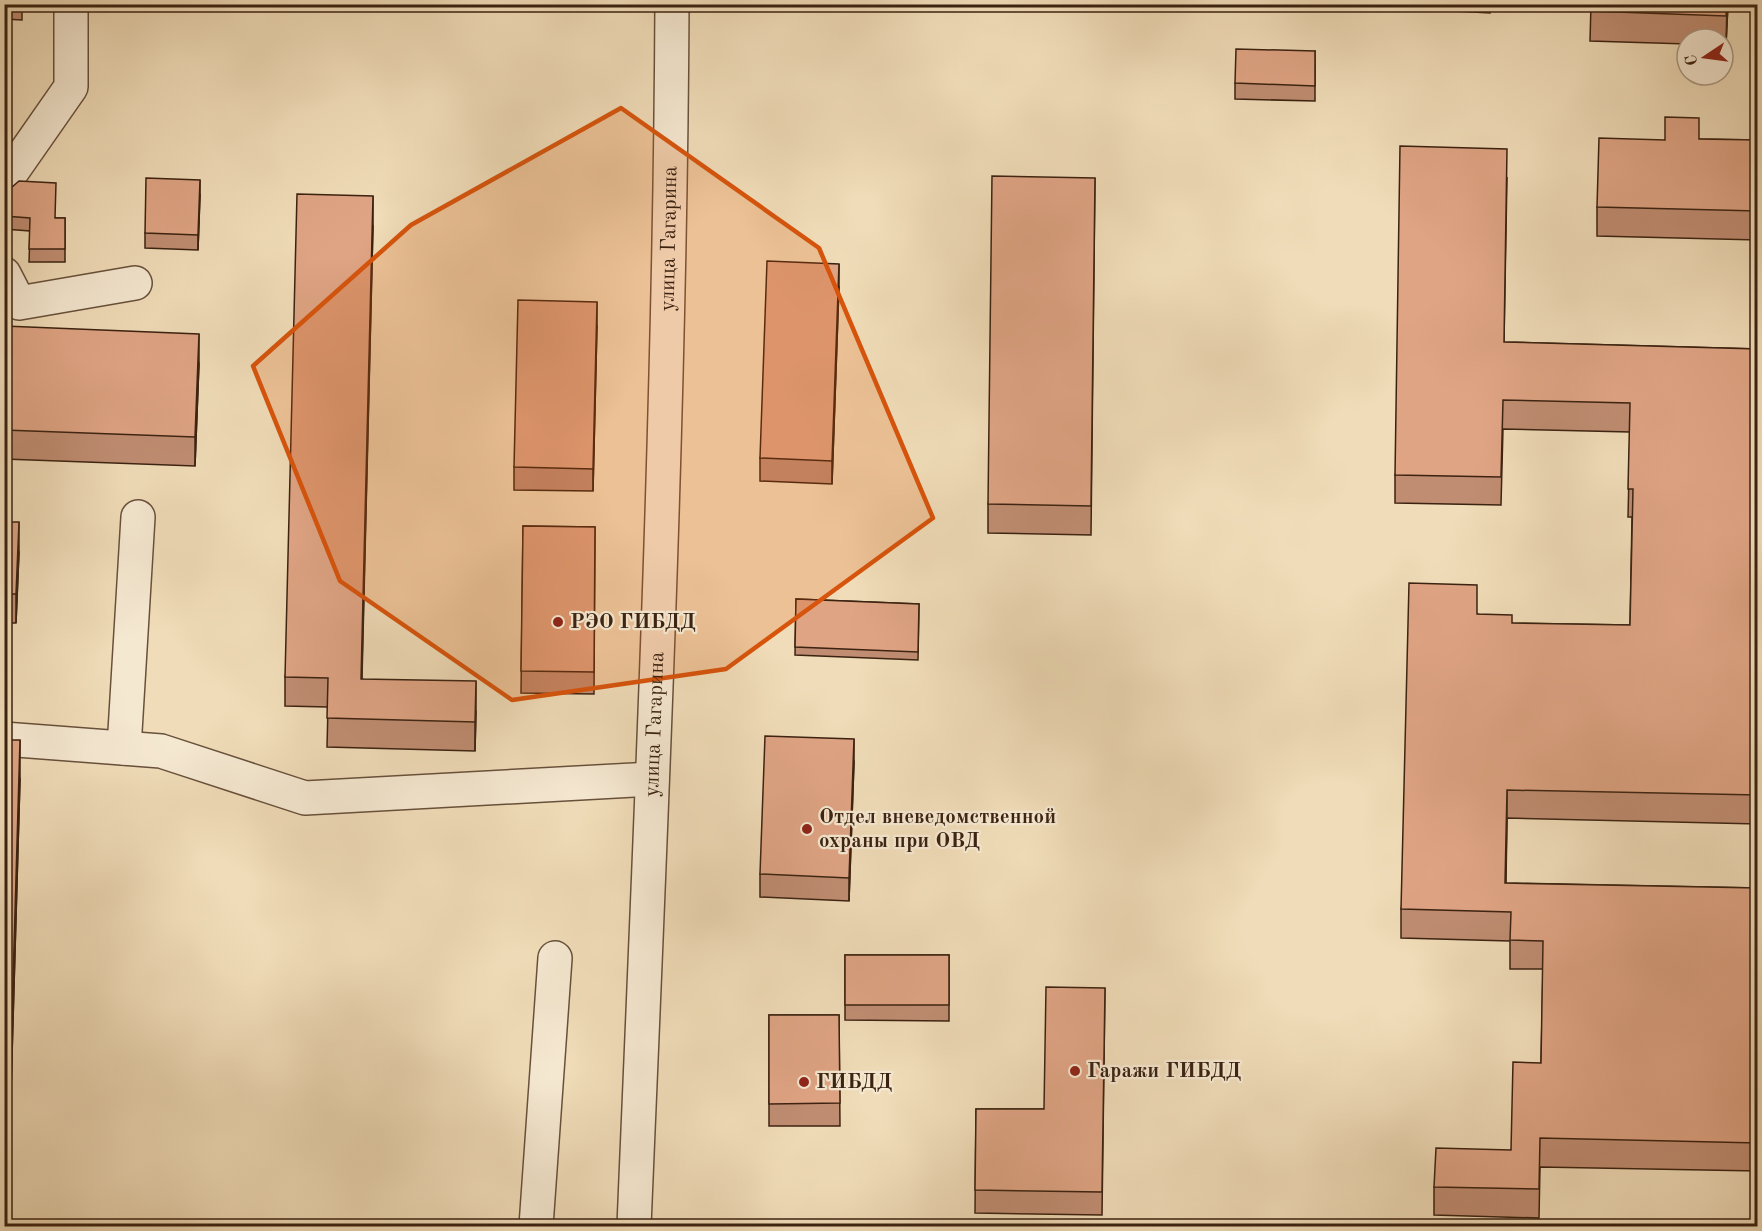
<svg xmlns="http://www.w3.org/2000/svg" width="1762" height="1231" viewBox="0 0 1762 1231" font-family="'Old Standard TT',serif">
	<style>
		.lines { fill: none; stroke-linecap: round; stroke-linejoin: round }
		.minor-casing { stroke: #68503b; stroke-width: 36 }
		.minor { stroke: #f5e8d1; stroke-width: 33 }
		.wall { fill: #c08d72; stroke: #3b2211; stroke-width: 1.5 }
		.shaded-wall { fill: #9c735c; stroke: #3b2211; stroke-width: 1.5 }
		.building { fill: #dfa484; stroke: #3b2211; stroke-width: 1.5 }
		.marked { fill: #d7540c; fill-opacity: 0.2; stroke: #d7540c; stroke-width: 4.5; stroke-linejoin: round }
		.poi-dot { fill: #8f2418; stroke: #f5e8d1; stroke-width: 2 }
		.labels { text-anchor: middle; dominant-baseline: central; stroke-width: 4.5; stroke-linejoin: round; paint-order: stroke }
		.street-label { font-size: 21px; fill: #3b2211; stroke: #f5e8d1 }
		.poi-label { font-size: 21px; font-weight: bold; fill: #3b2211; stroke: #f5e8d1; text-anchor: start }
	</style>
	<rect width="100%" height="100%" fill="#f0dcb8"/>
	<filter id="stains"><feTurbulence type="fractalNoise" baseFrequency=".00333" numOctaves="4"/><feColorMatrix values="0 0 0 0 .2 0 0 0 0 .09 0 0 0 0 .02 0 0 0 .5 -.17"/></filter>
	<radialGradient id="worn" r=".72"><stop offset=".6" stop-color="#630" stop-opacity="0"/><stop offset="1" stop-color="#630" stop-opacity=".3"/></radialGradient>
	<g class="lines">
		<defs>
			<g id="minor">
				<path d="M 4,183 L 71,87 L 71,4"/>
				<path d="M 4,274 L 19,303 L 135,283"/>
				<path d="M 4,739 L 161,751 L 305,798 L 652,779"/>
				<path d="M 124,748 L 138,517"/>
				<path d="M 536,1226 L 555,958"/>
				<path id="s1" d="M 634,1226 C 651,819 670,412 672,4"/>
			</g>
		</defs>
		<!-- minor casing -->
		<use href="#minor" class="minor-casing"/>
		<!-- minor -->
		<use href="#minor" class="minor"/>
	</g>
	<!-- wall -->
	<g class="wall">
		<path d="M 4,4 L 22,4 L 22,20 L 4,19 Z"/>
		<path d="M 1455,4 L 1490,4 L 1490,13 L 1455,11 Z"/>
		<path d="M 1591,4 L 1728,4 L 1726,45 L 1723,45 L 1723,39 L 1687,39 L 1687,44 L 1590,41 Z"/>
		<path d="M 1315,51 L 1315,101 L 1235,99 L 1235,83 Z"/>
		<path d="M 1699,139 L 1758,140 L 1758,240 L 1597,236 L 1597,207 L 1665,140 Z"/>
		<path d="M 1507,177 L 1504,342 L 1758,349 L 1758,824 L 1507,818 L 1506,883 L 1758,888 L 1758,1171 L 1540,1167 L 1539,1218 L 1434,1215 L 1434,1187 L 1511,1150 L 1541,1063 L 1543,969 L 1510,969 L 1510,941 L 1401,938 L 1401,909 L 1477,614 L 1512,623 L 1630,625 L 1632,517 L 1628,517 L 1630,432 L 1503,429 L 1501,505 L 1395,503 L 1395,475 Z"/>
		<path d="M 1095,178 L 1091,535 L 988,533 L 988,504 Z"/>
		<path d="M 4,189 L 56,218 L 65,218 L 65,262 L 29,262 L 30,231 L 4,229 Z"/>
		<path d="M 200,195 L 198,250 L 145,248 L 145,233 Z"/>
		<path d="M 373,225 L 362,679 L 476,711 L 475,751 L 327,747 L 328,707 L 285,706 L 285,677 Z"/>
		<path d="M 839,286 L 832,484 L 760,481 L 760,458 Z"/>
		<path d="M 597,325 L 593,491 L 514,490 L 514,467 Z"/>
		<path d="M 4,326 L 199,363 L 195,466 L 4,459 Z"/>
		<path d="M 4,522 L 19,552 L 16,623 L 4,623 Z"/>
		<path d="M 523,526 L 595,527 L 594,694 L 521,693 Z"/>
		<path d="M 796,599 L 919,604 L 918,660 L 795,655 Z"/>
		<path d="M 4,740 L 20,779 L 9,1160 L 4,1160 Z"/>
		<path d="M 854,762 L 849,901 L 760,897 L 760,874 Z"/>
		<path d="M 845,955 L 949,955 L 949,1021 L 845,1020 Z"/>
		<path d="M 1105,988 L 1102,1215 L 975,1213 L 976,1109 L 1044,1109 Z"/>
		<path d="M 769,1015 L 839,1015 L 840,1126 L 769,1126 Z"/>
	</g>
	<!-- shaded-wall -->
	<g class="shaded-wall">
		<path d="M 1727,4 L 1728,4 L 1726,45 Z"/>
		<path d="M 200,180 L 200,195 L 198,250 L 198,235 Z"/>
		<path d="M 373,196 L 373,225 L 361,708 L 361,679 Z"/>
		<path d="M 839,264 L 839,286 L 832,484 L 832,461 Z"/>
		<path d="M 597,302 L 597,325 L 593,491 L 593,469 Z"/>
		<path d="M 199,334 L 199,363 L 195,466 L 195,437 Z"/>
		<path d="M 19,522 L 19,552 L 16,623 L 16,594 Z"/>
		<path d="M 476,681 L 476,711 L 475,751 L 475,722 Z"/>
		<path d="M 854,739 L 854,762 L 849,901 L 849,878 Z"/>
		<path d="M 20,740 L 20,779 L 9,1160 L 9,1121 Z"/>
		<path d="M 1507,790 L 1507,818 L 1505,911 L 1505,883 Z"/>
	</g>
	<!-- building -->
	<g class="building">
		<path d="M 1591,4 L 1727,4 L 1726,16 L 1590,11 Z"/>
		<path d="M 1236,49 L 1315,51 L 1315,86 L 1235,83 Z"/>
		<path d="M 1665,117 L 1699,118 L 1699,139 L 1758,140 L 1758,211 L 1597,207 L 1599,138 L 1665,140 Z"/>
		<path d="M 1400,146 L 1507,149 L 1504,342 L 1758,349 L 1758,795 L 1507,790 L 1505,883 L 1758,888 L 1758,1143 L 1540,1138 L 1539,1189 L 1434,1187 L 1436,1148 L 1511,1150 L 1513,1062 L 1541,1063 L 1543,941 L 1510,940 L 1511,912 L 1401,909 L 1409,583 L 1477,585 L 1477,614 L 1512,615 L 1512,623 L 1630,625 L 1633,489 L 1628,489 L 1630,403 L 1503,400 L 1501,477 L 1395,475 Z"/>
		<path d="M 992,176 L 1095,178 L 1091,506 L 988,504 Z"/>
		<path d="M 146,178 L 200,180 L 198,235 L 145,233 Z"/>
		<path d="M 19,181 L 56,183 L 55,218 L 65,218 L 65,249 L 29,249 L 30,218 L 4,216 L 4,189 L 12,187 Z"/>
		<path d="M 297,194 L 373,196 L 361,679 L 476,681 L 475,722 L 327,718 L 328,678 L 285,677 Z"/>
		<path d="M 767,261 L 839,264 L 832,461 L 760,458 Z"/>
		<path d="M 518,300 L 597,302 L 593,469 L 514,467 Z"/>
		<path d="M 4,326 L 199,334 L 195,437 L 4,430 Z"/>
		<path d="M 4,522 L 19,522 L 16,594 L 4,594 Z"/>
		<path d="M 523,526 L 595,527 L 594,672 L 521,671 Z"/>
		<path d="M 796,599 L 919,604 L 918,652 L 795,647 Z"/>
		<path d="M 765,736 L 854,739 L 849,878 L 760,874 Z"/>
		<path d="M 4,740 L 20,740 L 9,1121 L 4,1120 Z"/>
		<rect x="845" y="955" width="104" height="50"/>
		<path d="M 1046,987 L 1105,988 L 1102,1192 L 975,1190 L 976,1109 L 1044,1109 Z"/>
		<path d="M 769,1015 L 839,1015 L 840,1103 L 769,1104 Z"/>
	</g>
	<!-- marked area -->
	<path class="marked" d="M 621,108 L 819,248 L 933,518 L 726,669 L 512,700 L 340,581 L 253,366 L 411,225 Z"/>
	<!-- markers -->
	<g class="poi-dot">
		<circle cx="558" cy="622" r="6"/>
		<circle cx="807" cy="829" r="6"/>
		<circle cx="1075" cy="1071" r="6"/>
		<circle cx="804" cy="1082" r="6"/>
	</g>
	<g class="labels">
		<!-- street labels -->
		<g class="street-label">
			<text stroke="none"><textPath href="#s1" startOffset="988">улица Гагарина</textPath></text>
			<text stroke="none"><textPath href="#s1" startOffset="502">улица Гагарина</textPath></text>
		</g>
		<!-- poi labels -->
		<g class="poi-label">
			<text x="570" y="622">РЭО ГИБДД</text>
			<text x="819" y="817">Отдел вневедомственной<tspan x="819" dy="24">охраны при ОВД</tspan></text>
			<text x="1087" y="1071">Гаражи ГИБДД</text>
			<text x="816" y="1082">ГИБДД</text>
		</g>
	</g>
	<!-- margin -->
	<rect width="1762" height="1231" fill="none" stroke="#f0dcb8" stroke-width="24"/>
	<rect x="6" y="6" width="1750" height="1219" fill="none" stroke="#3b2211" stroke-width="3"/>
	<rect x="12" y="12" width="1738" height="1207" fill="none" stroke="#3b2211" stroke-width="1.5"/>
	<!-- north arrow -->
	<g transform="translate(1705 57) rotate(257)"><circle r="28" fill="#f5e8d1" stroke="#ab9984" stroke-width="1.5"/>
	<path d="M0-4.5L10 22L0 15L-10 22Z" fill="#8f2418"/>
	<text y="-9" font-size="16" font-weight="bold" text-anchor="middle" fill="#3b2211">С</text>
	</g>
	<rect width="100%" height="100%" filter="url(#stains)"/>
	<rect width="100%" height="100%" fill="url(#worn)"/>
</svg>
